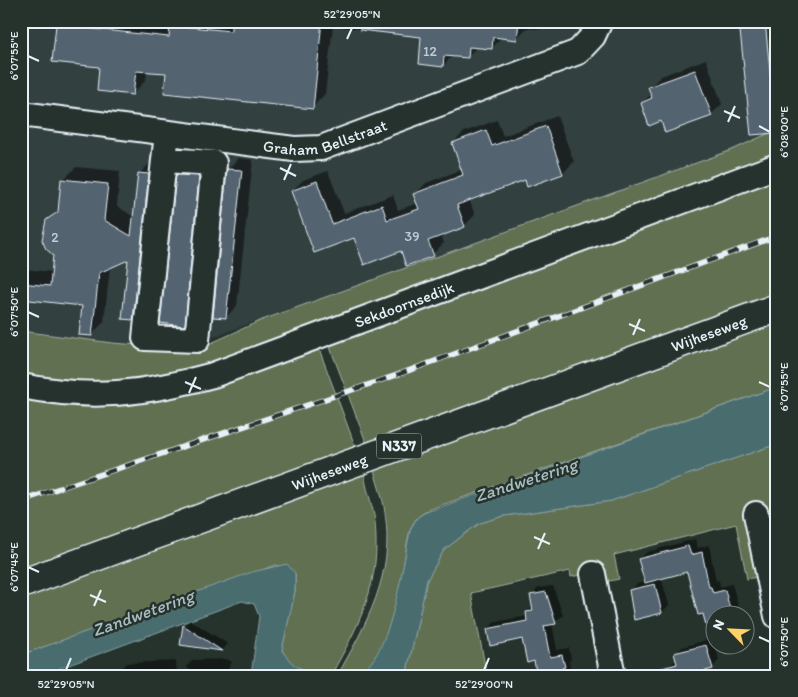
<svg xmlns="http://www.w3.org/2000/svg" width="798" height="697" viewBox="0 0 798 697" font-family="Itim,sans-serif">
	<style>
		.built { fill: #334141 }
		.green { fill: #606f51; stroke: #a4b0a4 }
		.water { fill: #486c6e; stroke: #88a1a5 }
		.shadow { fill: #0007 }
		.building { fill: #52636f; stroke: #e8f1f8 }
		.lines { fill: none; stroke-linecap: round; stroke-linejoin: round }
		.minor-casing { stroke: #e8f1f8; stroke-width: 28 }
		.major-casing { stroke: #e8f1f8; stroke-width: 31 }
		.minor { stroke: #26332d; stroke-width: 24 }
		.major { stroke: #26332d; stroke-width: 28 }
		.rail-casing { stroke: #e8f1f8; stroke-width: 5.5 }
		.rail { stroke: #26332d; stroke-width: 4; stroke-dasharray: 11; stroke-linecap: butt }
		.ticks { fill: none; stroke: #e8f1f8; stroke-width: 2 }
		.labels { text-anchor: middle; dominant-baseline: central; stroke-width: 5; stroke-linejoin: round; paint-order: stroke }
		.number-label { font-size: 14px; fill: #c2ced6 }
		.shield { fill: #26332d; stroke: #aeb8bb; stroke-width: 1 }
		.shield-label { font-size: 15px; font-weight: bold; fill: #e8f1f8 }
		.street-label { font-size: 16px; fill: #e8f1f8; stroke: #26332d }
		.water-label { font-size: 18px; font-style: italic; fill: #a8bcc1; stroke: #26332d }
		.neatline { fill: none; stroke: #e8f1f8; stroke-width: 2 }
		.ticks-label { font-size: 12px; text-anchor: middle; fill: #e8f1f8 }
	</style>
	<rect width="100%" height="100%" fill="#26332d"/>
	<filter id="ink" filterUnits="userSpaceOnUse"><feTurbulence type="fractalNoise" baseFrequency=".02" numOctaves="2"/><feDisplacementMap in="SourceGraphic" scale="10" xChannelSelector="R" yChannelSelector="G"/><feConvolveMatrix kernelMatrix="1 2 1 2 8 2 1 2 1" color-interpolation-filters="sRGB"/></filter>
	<g filter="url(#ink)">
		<!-- built -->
		<path class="built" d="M 21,21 L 771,21 L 777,138 L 180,348 L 21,386 Z"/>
		<!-- green -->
		<g class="green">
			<path d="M 765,21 L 777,21 L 777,158 L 410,294 L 144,387 L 21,379 L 21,331 L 112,343 L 179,348 L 209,344 L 262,320 L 732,150 L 776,130 Z"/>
			<path d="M 777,173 L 777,303 L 369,450 L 328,342 Z"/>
			<path d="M 777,321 L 777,387 L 459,499 C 446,504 427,508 417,518 C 407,529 407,548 404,562 C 400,589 386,656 363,672 C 355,677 346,676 337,676 C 366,625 395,574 385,513 C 383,496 376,481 373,465 Z"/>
			<path d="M 318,346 L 358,454 L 21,577 L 21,504 L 31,501 L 27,489 L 21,491 L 21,390 L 65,396 Z"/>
			<path d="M 777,444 L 777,497 L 775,498 L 777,507 L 755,511 L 762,576 L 747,579 L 736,524 L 614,555 L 619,579 L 600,583 L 597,571 L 571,577 L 570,571 L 471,593 L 487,676 L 406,676 L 427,580 L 444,550 L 470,530 L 480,523 L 504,516 L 611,501 Z"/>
			<path d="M 364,470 C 365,488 373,504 375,522 C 381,582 361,622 331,675 C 308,671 295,673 282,650 L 295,591 L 295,573 L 276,565 L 21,655 L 21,595 Z"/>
		</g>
		<!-- water -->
		<g class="water">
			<path d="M 777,387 L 777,444 L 611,501 L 504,516 L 480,523 L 470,530 L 444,550 L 427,580 L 406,676 L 352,676 C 392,667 402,562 411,528 L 417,518 L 424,513 Z"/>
			<path d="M 287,564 L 295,573 L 295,591 L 282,650 C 297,675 309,668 331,676 L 251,676 L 259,616 L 254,604 L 242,601 L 39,676 L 21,676 L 21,655 L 252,572 Z"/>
		</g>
		<!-- shadow -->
		<g class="shadow">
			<path d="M 61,21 L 174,23 L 176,21 L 567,21 L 549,21 L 541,29 L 527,28 L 516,39 L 502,37 L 492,48 L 478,46 L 467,57 L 453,55 L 443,66 L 423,36 L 333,26 L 325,94 L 312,108 L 167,72 L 147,70 L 146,80 L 133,94 L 57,26 Z"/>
			<path d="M 740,21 L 777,21 L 775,132 Z"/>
			<path d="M 706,59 L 722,104 L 711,115 L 662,120 L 642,103 L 652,93 L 650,87 L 661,76 Z"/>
			<path d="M 557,116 L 574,162 L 563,173 L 528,186 L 525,179 L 469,199 L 475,215 L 464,226 L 441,235 L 444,243 L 433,254 L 401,249 L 355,236 L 315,251 L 292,191 L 303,180 L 328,171 L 344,213 L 393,195 L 398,210 L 418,203 L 415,194 L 426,183 L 463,169 L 453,143 L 464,132 L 497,120 L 503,136 Z"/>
			<path d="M 239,158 L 253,160 L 237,306 L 226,317 L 228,169 Z"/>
			<path d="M 152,161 L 161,161 L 146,306 L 133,319 L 130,258 L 110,267 L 104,322 L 91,335 L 83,304 L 21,298 L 21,272 L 24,269 L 53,272 L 55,254 L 47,221 L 60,208 L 63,180 L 76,167 L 120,171 L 117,206 L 134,217 L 139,174 Z"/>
			<path d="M 187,166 L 207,167 L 193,315 L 184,324 L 177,175 Z"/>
			<path d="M 695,539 L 698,548 L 709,545 L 716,581 L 719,580 L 720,587 L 732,584 L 738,605 L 728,614 L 716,614 L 687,570 L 661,577 L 669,605 L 662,612 L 635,619 L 631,590 L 637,584 L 646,582 L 640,559 L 647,552 Z"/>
			<path d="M 553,586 L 563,616 L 552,623 L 557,650 L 569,648 L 571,659 L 569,661 L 570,667 L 566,670 L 567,676 L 537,676 L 534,660 L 523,638 L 488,629 L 495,622 L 528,616 L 527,613 L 533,607 L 531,596 L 538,588 Z"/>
			<path d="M 190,620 L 228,644 L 222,650 L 181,644 L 184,626 Z"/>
			<path d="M 713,638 L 719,660 L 712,668 L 665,668 L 677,660 L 675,654 L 683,647 Z"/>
			<path d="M 227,659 L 232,662 L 224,676 L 200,676 L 186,667 L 193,660 Z"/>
			<path d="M 176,661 L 177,676 L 115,676 L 127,663 Z"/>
		</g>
		<!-- building -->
		<g class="building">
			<path d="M 231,21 L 322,21 L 313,109 L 164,93 L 166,73 L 136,71 L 133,95 L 97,91 L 99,67 L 52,62 L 56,25 L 169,37 L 170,25 L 231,31 Z"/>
			<path d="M 360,21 L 519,21 L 517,40 L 493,37 L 492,49 L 469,47 L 468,58 L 444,56 L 443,67 L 419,64 L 421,37 L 360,30 Z"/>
			<path d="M 739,21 L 765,21 L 776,133 L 751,135 Z"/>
			<path d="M 695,70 L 712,116 L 665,133 L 661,121 L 649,126 L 641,103 L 652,98 L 648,87 Z"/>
			<path d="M 546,126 L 563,174 L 527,187 L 525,180 L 457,205 L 465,227 L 428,241 L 434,256 L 406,266 L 401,251 L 364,265 L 354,238 L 314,253 L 291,191 L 317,181 L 332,224 L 382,205 L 387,220 L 419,209 L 413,194 L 463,175 L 452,143 L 486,130 L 492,146 Z"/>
			<path d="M 227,169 L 242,170 L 226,318 L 213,317 Z"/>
			<path d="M 138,173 L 149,174 L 133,320 L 122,319 L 128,260 L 99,273 L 92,336 L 79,335 L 82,306 L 21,299 L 21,283 L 50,286 L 53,255 L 46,249 L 42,240 L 46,220 L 58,212 L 61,179 L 108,184 L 104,220 L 131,236 Z"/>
			<path d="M 176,175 L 199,176 L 185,326 L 160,323 Z"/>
			<path d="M 688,546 L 691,555 L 702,552 L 709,587 L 711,587 L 713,593 L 725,590 L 731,613 L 716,614 L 716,643 L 711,644 L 703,614 L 698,615 L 687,572 L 645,583 L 638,559 Z"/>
			<path d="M 655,584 L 662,613 L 634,620 L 629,590 Z"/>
			<path d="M 546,592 L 556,624 L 544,626 L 550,657 L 562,655 L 565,667 L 562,668 L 563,676 L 537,676 L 534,661 L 527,663 L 522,639 L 490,646 L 487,629 L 527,621 L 526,612 L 533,611 L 530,595 Z"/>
			<path d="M 183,625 L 222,651 L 180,645 Z"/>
			<path d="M 706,645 L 713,669 L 686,676 L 651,676 L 651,671 L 677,664 L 674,653 Z"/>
		</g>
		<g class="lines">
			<defs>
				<g id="minor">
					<path id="s1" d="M 21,114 L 294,149 L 321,148 L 578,52 L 593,36 L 600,21"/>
					<path d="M 164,160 L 214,163 L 197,340 L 145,338 L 164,160 L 167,133"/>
					<path id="s2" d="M 21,386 C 93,400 143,394 213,375 L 777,166"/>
					<path d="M 756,514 L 777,616"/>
					<path d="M 593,574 L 613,676"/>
				</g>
				<g id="major">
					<path id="s3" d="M 21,584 L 777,308"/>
				</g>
			</defs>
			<!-- minor casing -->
			<use href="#minor" class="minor-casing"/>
			<!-- major casing -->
			<use href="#major" class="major-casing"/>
			<!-- minor -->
			<use href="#minor" class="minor"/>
			<!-- major -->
			<use href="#major" class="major"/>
			<defs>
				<path id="rail" d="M 21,501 L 394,376 L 777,236"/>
			</defs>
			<!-- rail casing -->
			<use href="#rail" class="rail-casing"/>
			<!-- rail -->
			<use href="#rail" class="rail"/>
		</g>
	</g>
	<!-- ticks -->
	<path class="ticks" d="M 347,39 L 352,28M 28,56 L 39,61M 724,111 L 740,118M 728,122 L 735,106M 759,126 L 770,132M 280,168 L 296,176M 284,180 L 291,164M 28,312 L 39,317M 629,324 L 645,331M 633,335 L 640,319M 185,382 L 201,389M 759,382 L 770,387M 189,393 L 196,377M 534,537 L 550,544M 538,549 L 545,533M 28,567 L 39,572M 90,595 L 106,602M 94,606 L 101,590M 759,637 L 770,642M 66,670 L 71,658M 484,670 L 489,658"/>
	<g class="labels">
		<!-- number labels -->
		<g class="number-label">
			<text x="430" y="51">12</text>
			<text x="412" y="236">39</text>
			<text x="55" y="237">2</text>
		</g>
		<!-- shield labels -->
		<rect class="shield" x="376.5" y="433.5" width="45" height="25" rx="4"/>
		<g class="shield-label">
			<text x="399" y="446">N337</text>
		</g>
		<!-- street labels -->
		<g class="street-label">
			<text stroke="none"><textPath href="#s1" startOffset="308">Graham Bellstraat</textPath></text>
			<text stroke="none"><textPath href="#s2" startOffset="398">Sekdoornsedijk</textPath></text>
			<text stroke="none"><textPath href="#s3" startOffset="732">Wijheseweg</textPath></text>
			<text stroke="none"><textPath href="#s3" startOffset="328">Wijheseweg</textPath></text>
		</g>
		<!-- water labels -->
		<g class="water-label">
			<text transform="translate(526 480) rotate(-18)">Zandwetering</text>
			<text transform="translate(143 613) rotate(-20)">Zandwetering</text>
		</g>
	</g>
	<!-- margin -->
	<rect width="798" height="697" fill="none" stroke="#26332d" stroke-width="55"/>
	<!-- north arrow -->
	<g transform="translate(730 630) rotate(294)"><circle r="24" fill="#26332d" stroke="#747f7e"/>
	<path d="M0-4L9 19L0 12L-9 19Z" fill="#ffd166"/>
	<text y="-8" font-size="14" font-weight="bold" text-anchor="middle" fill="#e8f1f8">N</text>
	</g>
	<rect x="28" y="28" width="742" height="642" class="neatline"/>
	<g class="ticks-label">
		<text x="352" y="18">52°29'05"N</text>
		<text transform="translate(14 56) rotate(-90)" y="4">6°07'55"E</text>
		<text transform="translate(784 132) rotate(-90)" y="4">6°08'00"E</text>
		<text transform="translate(14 312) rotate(-90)" y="4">6°07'50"E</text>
		<text transform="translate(784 387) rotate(-90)" y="4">6°07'55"E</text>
		<text transform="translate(14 567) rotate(-90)" y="4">6°07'45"E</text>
		<text transform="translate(784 642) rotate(-90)" y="4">6°07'50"E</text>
		<text x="66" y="688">52°29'05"N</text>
		<text x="484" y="688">52°29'00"N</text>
	</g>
</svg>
